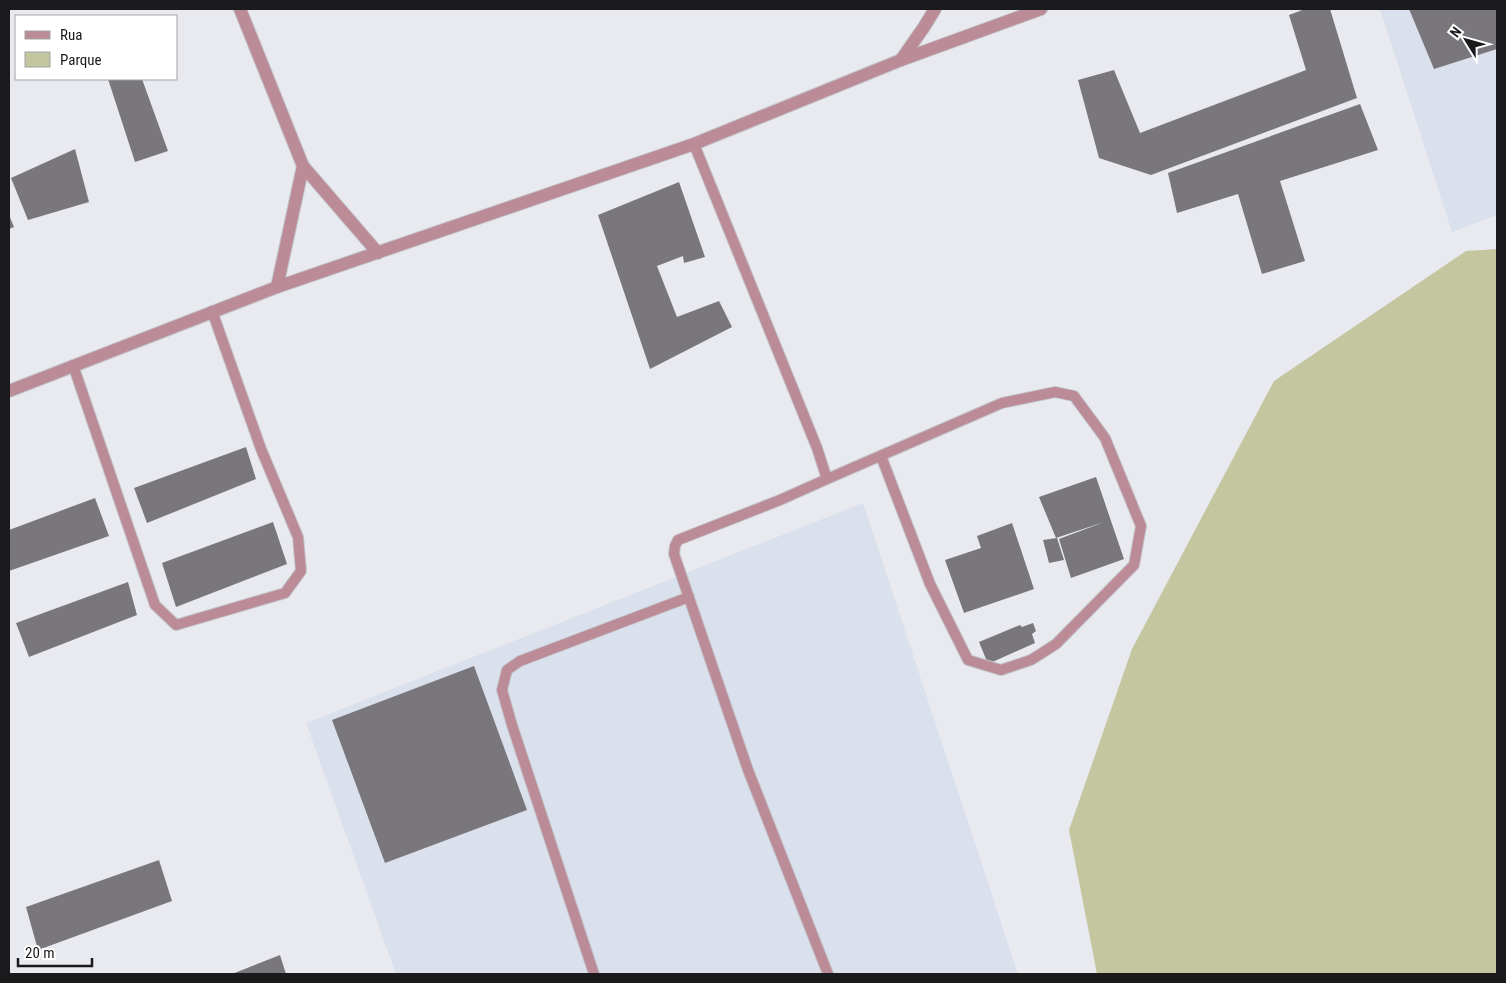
<svg xmlns="http://www.w3.org/2000/svg" width="1506" height="983" viewBox="0 0 1506 983" font-family="'Roboto Condensed',sans-serif">
	<style>
		.built { fill: #dbe0ed }
		.green { fill: #c4c6a0 }
		.building { fill: #79777c }
		.lines { fill: none; stroke-linecap: round; stroke-linejoin: round }
		.lane-casing { stroke: #c3c5ca; stroke-width: 12 }
		.street-casing { stroke: #c3c5ca; stroke-width: 14 }
		.lane { stroke: #bb8b98; stroke-width: 10 }
		.street { stroke: #bb8b98; stroke-width: 12 }
	</style>
	<rect width="100%" height="100%" fill="#e8eaf0"/>
	<!-- built -->
	<g class="built">
		<path d="M 1380,9 L 1497,9 L 1497,215 L 1452,232 Z"/>
		<path d="M 863,503 L 1018,974 L 396,974 L 306,723 Z"/>
	</g>
	<!-- green -->
	<path class="green" d="M 1497,249 L 1497,974 L 1097,974 L 1069,830 L 1132,649 L 1274,381 L 1466,251 Z"/>
	<!-- building -->
	<g class="building">
		<path d="M 1305,9 L 1330,9 L 1357,98 L 1151,175 L 1099,158 L 1078,80 L 1114,70 L 1140,133 L 1306,70 L 1289,15 Z"/>
		<path d="M 1409,9 L 1497,9 L 1497,49 L 1434,69 Z"/>
		<path d="M 108,79 L 142,79 L 168,151 L 135,162 Z"/>
		<path d="M 1360,104 L 1378,150 L 1280,181 L 1305,261 L 1262,274 L 1238,194 L 1177,213 L 1168,173 Z"/>
		<path d="M 75,149 L 89,202 L 28,220 L 11,178 Z"/>
		<path d="M 679,182 L 705,257 L 684,263 L 683,256 L 657,266 L 677,317 L 719,301 L 732,327 L 650,369 L 598,215 Z"/>
		<path d="M 9,215 L 14,227 L 9,229 Z"/>
		<path d="M 246,447 L 256,479 L 147,523 L 134,488 Z"/>
		<path d="M 1096,477 L 1124,559 L 1071,578 L 1059,539 L 1104,522 L 1056,538 L 1039,497 Z"/>
		<path d="M 95,498 L 109,536 L 9,571 L 9,530 Z"/>
		<path d="M 273,522 L 287,564 L 176,607 L 162,563 Z"/>
		<path d="M 1012,523 L 1034,589 L 964,613 L 945,560 L 981,548 L 977,536 Z"/>
		<path d="M 1057,538 L 1064,560 L 1049,563 L 1043,540 Z"/>
		<path d="M 128,582 L 137,615 L 29,657 L 16,623 Z"/>
		<path d="M 1033,623 L 1036,631 L 1032,634 L 1035,643 L 988,664 L 979,642 L 1020,625 L 1022,627 Z"/>
		<path d="M 474,666 L 527,810 L 385,863 L 332,720 Z"/>
		<path d="M 159,860 L 172,901 L 38,950 L 26,907 Z"/>
		<path d="M 280,955 L 286,974 L 232,974 Z"/>
	</g>
	<g class="lines">
		<defs>
			<g id="lane">
				<path d="M 694,144 L 817,448 L 827,479 L 780,500 L 678,540 L 675,546 L 674,554 L 748,770 L 828,974"/>
				<path d="M 73,365 L 155,605 L 176,625 L 285,593 L 301,571 L 298,537 L 261,449 L 212,311"/>
				<path d="M 827,479 L 1002,403 L 1055,392 L 1074,396 L 1105,438 L 1141,526 L 1134,565 L 1056,644 L 1031,660 L 1001,670 L 968,660 L 930,584 L 881,456"/>
				<path d="M 594,974 L 512,725 L 502,690 L 507,670 L 520,661 L 689,597"/>
			</g>
			<g id="street">
				<path d="M 240,9 L 303,166 L 378,253"/>
				<path d="M 901,60 L 924,27 L 935,9"/>
				<path d="M 277,287 L 303,166"/>
				<path d="M 9,391 L 277,287 L 694,144 L 901,60 L 1041,9"/>
			</g>
		</defs>
		<!-- lane casing -->
		<use href="#lane" class="lane-casing"/>
		<!-- street casing -->
		<use href="#street" class="street-casing"/>
		<!-- lane -->
		<use href="#lane" class="lane"/>
		<!-- street -->
		<use href="#street" class="street"/>
	</g>
	<!-- border -->
	<rect width="1506" height="983" fill="none" stroke="#1a1a1c" stroke-width="20"/>
	<!-- legend -->
	<rect x="15" y="15" width="162" height="65" fill="#ffffff" stroke="#a3a3a4"/>
	<rect x="25" y="31" width="25" height="8" fill="#bb8b98" stroke="#a3a3a4"/>
	<text x="60" y="40" font-size="15" fill="#1a1a1c">Rua</text>
	<rect x="25" y="52" width="25" height="15" fill="#c4c6a0" stroke="#a3a3a4"/>
	<text x="60" y="65" font-size="15" fill="#1a1a1c">Parque</text>
	<!-- north arrow -->
	<g transform="translate(1466 40) rotate(307)" stroke="#ffffff" stroke-width="4" paint-order="stroke">
	<path d="M0-4L9 19L0 12L-9 19Z" fill="#1a1a1c"/>
	<text y="-8" font-size="14" font-weight="bold" text-anchor="middle" fill="#1a1a1c">N</text>
	</g>
	<!-- scale -->
	<path d="M18 958v8h74v-8" fill="none" stroke="#1a1a1c" stroke-width="2.5"/>
	<text x="25" y="958" font-size="15" fill="#1a1a1c" stroke="#ffffff" stroke-width="4" paint-order="stroke">20 m</text>
</svg>
